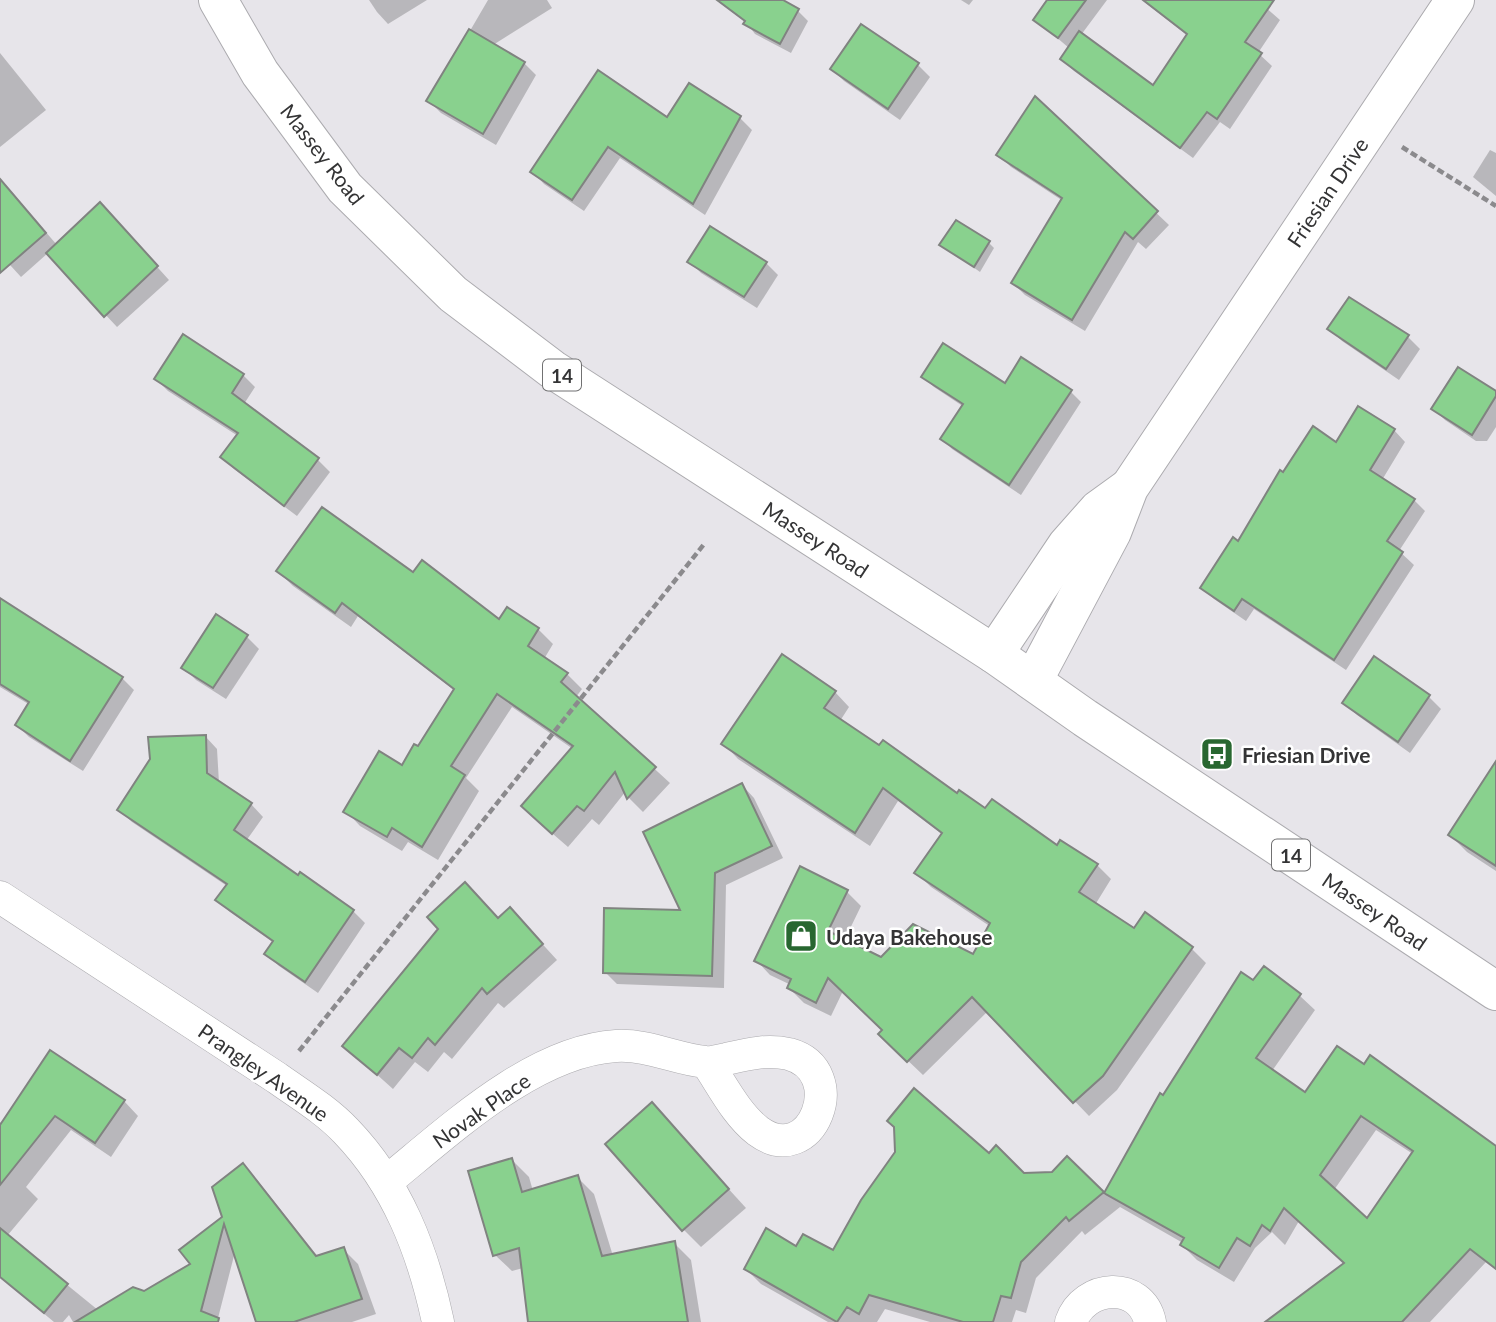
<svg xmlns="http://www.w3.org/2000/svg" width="1496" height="1322" viewBox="0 0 1496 1322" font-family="Lato,sans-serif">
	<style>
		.shadow { fill: #0003; fill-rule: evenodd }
		.building { fill: #89d18e; stroke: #808380; stroke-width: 2; fill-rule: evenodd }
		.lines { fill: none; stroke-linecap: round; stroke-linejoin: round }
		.street-casing { stroke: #acabaf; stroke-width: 33 }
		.secondary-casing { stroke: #acabaf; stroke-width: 40 }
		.primary-casing { stroke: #acabaf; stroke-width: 40 }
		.path { stroke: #8b8a8d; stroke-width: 4.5; stroke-dasharray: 7 3.5; stroke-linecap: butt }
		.street { stroke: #fff; stroke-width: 32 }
		.secondary { stroke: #fff; stroke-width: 38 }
		.primary { stroke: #fff; stroke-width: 38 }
		.labels { text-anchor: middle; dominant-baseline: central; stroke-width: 5; stroke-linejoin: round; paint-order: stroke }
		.shield { fill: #fff; stroke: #717172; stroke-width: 2 }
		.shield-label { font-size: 19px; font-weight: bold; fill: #343435 }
		.street-label { font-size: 21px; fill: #343435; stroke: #fff }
		.poi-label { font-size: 21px; font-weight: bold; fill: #343435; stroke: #fff; text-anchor: start }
	</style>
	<rect width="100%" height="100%" fill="#e7e5ea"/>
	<!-- shadow -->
	<g class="shadow">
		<path d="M 369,0 L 427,0 L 388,24 L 377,12 Z"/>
		<path d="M 488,0 L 547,0 L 552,8 L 493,45 L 524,63 L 536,75 L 496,145 L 441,113 L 429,101 Z"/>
		<path d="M 717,0 L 779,0 L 798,11 L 808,21 L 791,53 L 755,34 L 746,22 Z"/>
		<path d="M 961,0 L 973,0 L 969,5 Z"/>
		<path d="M 1050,0 L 1107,0 L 1081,35 L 1153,88 L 1188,36 L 1142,0 L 1257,0 L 1280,20 L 1258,53 L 1272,66 L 1230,129 L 1220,122 L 1193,158 L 1074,71 L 1062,59 L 1069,48 L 1035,19 Z"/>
		<path d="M 0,53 L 46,110 L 0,147 Z"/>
		<path d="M 918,65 L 930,77 L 900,120 L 844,81 L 832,69 Z"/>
		<path d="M 1036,99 L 1169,225 L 1146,249 L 1138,242 L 1085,331 L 1025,295 L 1013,283 L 1063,201 L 1011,167 L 999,155 Z"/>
		<path d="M 740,118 L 752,130 L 705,215 L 620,158 L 584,211 L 544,184 L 532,171 L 667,119 Z"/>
		<path d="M 1490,150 L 1496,153 L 1496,196 L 1473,177 Z"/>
		<path d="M 0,179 L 57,245 L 112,217 L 169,280 L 117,327 L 48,253 L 21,277 L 0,254 Z"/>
		<path d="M 989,243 L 994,248 L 980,272 L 942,245 Z"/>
		<path d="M 689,261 L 766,263 L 778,275 L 757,308 L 701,273 Z"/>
		<path d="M 1350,299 L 1408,337 L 1420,349 L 1399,380 L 1342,341 L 1330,329 Z"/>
		<path d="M 243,375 L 255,387 L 244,404 L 318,460 L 330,472 L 297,516 L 234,469 L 222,457 L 238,436 L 168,391 L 156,379 Z"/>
		<path d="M 923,377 L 1071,392 L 1081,402 L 1021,495 L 952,449 L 942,438 L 964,407 L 934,387 Z"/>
		<path d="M 1496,393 L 1496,427 L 1487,441 L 1476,441 L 1445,420 L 1433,408 Z"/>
		<path d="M 1394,430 L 1405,442 L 1382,480 L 1414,500 L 1425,511 L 1399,551 L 1414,565 L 1346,670 L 1254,609 L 1246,621 L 1214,599 L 1202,588 L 1238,543 L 1283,474 L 1337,444 Z"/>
		<path d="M 278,571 L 414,574 L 499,622 L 507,609 L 538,629 L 553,644 L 544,659 L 567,674 L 582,689 L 576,697 L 670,783 L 643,812 L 629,798 L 626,791 L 599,825 L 592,819 L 568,847 L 538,821 L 573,749 L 512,707 L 466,778 L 479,791 L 438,860 L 408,842 L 402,851 L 360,826 L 346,811 L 403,767 L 418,748 L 455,691 L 358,616 L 351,627 L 293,586 Z"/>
		<path d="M 0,600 L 122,678 L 134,690 L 83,771 L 29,737 L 17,725 L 30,705 L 0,687 Z"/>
		<path d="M 247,637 L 259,649 L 226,699 L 196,680 L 184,668 Z"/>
		<path d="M 835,692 L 849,707 L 840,721 L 957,795 L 1057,848 L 1097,865 L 1111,879 L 1095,905 L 1135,930 L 1191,948 L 1206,963 L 1117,1090 L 1089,1116 L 988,1011 L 923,1075 L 880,1034 L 884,1030 L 843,991 L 831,1016 L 804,1003 L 789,988 L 791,985 L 770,975 L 756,960 L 847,892 L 861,906 L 844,941 L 882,959 L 973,956 L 991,927 L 931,887 L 917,873 L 943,835 L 898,801 L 870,846 L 738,759 L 724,744 Z"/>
		<path d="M 1429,697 L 1441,709 L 1410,753 L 1357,715 L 1345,703 Z"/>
		<path d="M 205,736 L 217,749 L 219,783 L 251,804 L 263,817 L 246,841 L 353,911 L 365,923 L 318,993 L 279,966 L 267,954 L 274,943 L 230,912 L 217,900 L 227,886 L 132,822 L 119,810 Z"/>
		<path d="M 742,785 L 754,798 L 783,858 L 726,885 L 724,988 L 617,984 L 605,972 L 683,912 Z"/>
		<path d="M 1496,793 L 1496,871 L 1467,852 L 1450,835 Z"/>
		<path d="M 499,920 L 525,925 L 557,960 L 504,1008 L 498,1003 L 452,1059 L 444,1052 L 428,1072 L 415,1062 L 393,1089 L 345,1046 Z"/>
		<path d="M 1264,968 L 1300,996 L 1315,1010 L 1272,1071 L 1305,1095 L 1496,1148 L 1496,1270 L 1486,1262 L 1430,1322 L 1368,1322 L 1346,1264 L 1299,1221 L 1285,1245 L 1272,1232 L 1255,1248 L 1234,1282 L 1197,1260 L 1182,1245 L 1183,1243 L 1120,1207 L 1085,1235 L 1082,1231 L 1036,1278 L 1026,1313 L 1016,1310 L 1012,1322 L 930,1322 L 885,1309 L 877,1322 L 828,1322 L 761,1284 L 746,1269 L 797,1248 L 833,1253 L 989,1155 L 1023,1174 L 1052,1173 L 1067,1158 L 1105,1195 L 1161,1096 L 1164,1097 ZM 1376,1130 L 1413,1154 L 1367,1220 L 1334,1190 Z"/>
		<path d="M 124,1101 L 138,1116 L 111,1157 L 71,1130 L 26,1187 L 38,1199 L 7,1236 L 98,1310 L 144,1293 L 193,1264 L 224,1217 L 242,1165 L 257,1180 L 319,1258 L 343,1249 L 358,1264 L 376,1314 L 352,1322 L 259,1322 L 235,1252 L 217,1322 L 73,1322 L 69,1315 L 63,1322 L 54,1322 L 0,1277 L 0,1122 L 3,1124 Z"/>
		<path d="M 652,1105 L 746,1208 L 701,1247 L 683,1229 Z"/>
		<path d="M 512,1160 L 529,1177 L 533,1191 L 577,1177 L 594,1194 L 613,1256 L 674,1243 L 691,1260 L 701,1322 L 530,1322 L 523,1268 L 512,1271 L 495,1255 Z"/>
	</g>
	<!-- building -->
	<g class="building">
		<path d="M 717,0 L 783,0 L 799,9 L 780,44 L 743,24 L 745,21 Z"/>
		<path d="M 1047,0 L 1086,0 L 1058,38 L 1033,20 Z"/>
		<path d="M 1143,0 L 1274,0 L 1245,42 L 1262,53 L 1217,119 L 1207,112 L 1180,148 L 1060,59 L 1079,31 L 1153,85 L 1187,34 Z"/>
		<path d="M 861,24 L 919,63 L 888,109 L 830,69 Z"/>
		<path d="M 469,29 L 525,62 L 483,134 L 426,101 Z"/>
		<path d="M 598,70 L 667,117 L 689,83 L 741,116 L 693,204 L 608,147 L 572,200 L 530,172 Z"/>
		<path d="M 1035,96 L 1158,211 L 1133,239 L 1125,232 L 1072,320 L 1011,283 L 1062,198 L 996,155 Z"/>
		<path d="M 0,179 L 46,233 L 0,273 Z"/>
		<path d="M 100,202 L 158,266 L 104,317 L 46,253 Z"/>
		<path d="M 956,220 L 990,241 L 974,267 L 939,245 Z"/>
		<path d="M 710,226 L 767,262 L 744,297 L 687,262 Z"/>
		<path d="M 1349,297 L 1409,335 L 1386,369 L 1327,329 Z"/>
		<path d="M 183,334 L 244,374 L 232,393 L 319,458 L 284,506 L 220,457 L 238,433 L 154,379 Z"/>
		<path d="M 943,343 L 1005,383 L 1021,357 L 1072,390 L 1009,485 L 940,439 L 963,404 L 921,377 Z"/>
		<path d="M 1458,367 L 1496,391 L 1496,396 L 1472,435 L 1431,409 Z"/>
		<path d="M 1358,406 L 1395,429 L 1370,470 L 1415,499 L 1387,541 L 1403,552 L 1334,660 L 1242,599 L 1234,611 L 1200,588 L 1233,537 L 1238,541 L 1280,470 L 1283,472 L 1313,426 L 1336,442 Z"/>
		<path d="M 322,507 L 413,572 L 422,560 L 499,619 L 507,607 L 539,628 L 528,646 L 568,673 L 561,682 L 656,767 L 627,799 L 615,772 L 584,811 L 577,806 L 552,834 L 521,806 L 573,746 L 497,694 L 451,766 L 465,775 L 422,847 L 392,828 L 387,837 L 343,812 L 379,751 L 402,765 L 414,744 L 418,746 L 454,689 L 342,603 L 335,613 L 276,571 Z"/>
		<path d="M 0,598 L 123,677 L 70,761 L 15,725 L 29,702 L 0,684 Z"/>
		<path d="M 216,614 L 248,635 L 213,688 L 181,668 Z"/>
		<path d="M 782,654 L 836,691 L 824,708 L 879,745 L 883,740 L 957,793 L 959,790 L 985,808 L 992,799 L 1057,845 L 1060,840 L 1098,864 L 1079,892 L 1134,928 L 1145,912 L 1193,947 L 1103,1076 L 1073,1103 L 972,997 L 907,1062 L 878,1034 L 882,1030 L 828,978 L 816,1003 L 787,988 L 791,979 L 754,961 L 800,866 L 848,890 L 828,931 L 881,957 L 913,924 L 973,954 L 990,923 L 914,873 L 942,833 L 883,788 L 855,833 L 721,744 Z"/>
		<path d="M 1374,656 L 1430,695 L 1398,742 L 1342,703 Z"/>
		<path d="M 206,735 L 207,773 L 252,803 L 234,830 L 298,875 L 300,872 L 354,910 L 305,982 L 264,954 L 273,941 L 215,900 L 227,884 L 117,810 L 150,759 L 148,737 Z"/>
		<path d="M 1496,761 L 1496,866 L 1448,835 Z"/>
		<path d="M 742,783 L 772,846 L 715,873 L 712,976 L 603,973 L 604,908 L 680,910 L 643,832 Z"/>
		<path d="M 465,882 L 498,918 L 510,907 L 543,944 L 487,994 L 482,988 L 435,1045 L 428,1038 L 412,1058 L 399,1048 L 377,1075 L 342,1046 L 438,929 L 427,917 Z"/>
		<path d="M 1264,966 L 1301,994 L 1256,1058 L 1305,1092 L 1337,1046 L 1364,1064 L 1370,1055 L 1496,1146 L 1496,1269 L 1470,1249 L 1402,1322 L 1265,1322 L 1344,1263 L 1284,1208 L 1270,1231 L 1262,1225 L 1250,1246 L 1237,1238 L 1219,1268 L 1180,1245 L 1184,1238 L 1104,1193 L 1160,1093 L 1163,1095 L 1241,972 L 1253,980 ZM 1361,1116 L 1413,1151 L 1367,1218 L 1320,1175 Z"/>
		<path d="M 50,1050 L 125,1100 L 95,1143 L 55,1116 L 0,1185 L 0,1125 Z"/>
		<path d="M 914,1088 L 989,1153 L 996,1145 L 1024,1173 L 1052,1172 L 1067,1156 L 1104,1192 L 1069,1221 L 1066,1217 L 1021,1262 L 1011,1298 L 1001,1296 L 993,1322 L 963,1322 L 869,1295 L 859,1314 L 847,1307 L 837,1322 L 744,1269 L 766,1228 L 796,1246 L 803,1234 L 833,1250 L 861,1200 L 895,1152 L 894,1127 L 887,1121 Z"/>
		<path d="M 652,1102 L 729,1189 L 682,1231 L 605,1144 Z"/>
		<path d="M 512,1158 L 522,1192 L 578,1175 L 602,1256 L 675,1241 L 688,1322 L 528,1322 L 519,1248 L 493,1256 L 468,1171 Z"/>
		<path d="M 243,1163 L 316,1256 L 344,1247 L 362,1299 L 294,1322 L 256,1322 L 224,1224 L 201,1311 L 219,1318 L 218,1322 L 75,1322 L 133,1287 L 144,1291 L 190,1264 L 179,1250 L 222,1217 L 212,1187 Z"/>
		<path d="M 0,1228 L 68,1284 L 44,1313 L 0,1277 Z"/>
	</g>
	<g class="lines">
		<defs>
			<g id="street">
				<path d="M 0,897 L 277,1078 C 301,1095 326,1110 346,1131 C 397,1184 423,1251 438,1322"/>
				<path d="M 386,1182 C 449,1131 533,1051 616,1046 C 647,1044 676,1059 705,1062 C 712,1063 719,1060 726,1059 C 748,1054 767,1049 789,1054 C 851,1071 812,1171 758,1131 C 736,1114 722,1085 707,1063"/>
				<path d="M 1071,1322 C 1084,1284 1141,1280 1150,1322"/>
			</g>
			<g id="secondary">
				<path d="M 994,654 L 1067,545 L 1098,510 L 1127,489"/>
				<path d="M 1033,681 L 1112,532 L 1129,488 L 1455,0"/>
			</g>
			<path id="primary" d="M 218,0 L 260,73 L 345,188 L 453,294 L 552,369 L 994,654 L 1085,718 L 1496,991"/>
		</defs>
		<!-- street casing -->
		<use href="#street" class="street-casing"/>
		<!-- secondary casing -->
		<use href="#secondary" class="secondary-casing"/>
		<!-- primary casing -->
		<use href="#primary" class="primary-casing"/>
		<!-- path -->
		<g class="path">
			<path d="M 1402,147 L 1496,206"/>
			<path d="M 299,1051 L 705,543"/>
		</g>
		<!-- street -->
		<use href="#street" class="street"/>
		<!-- secondary -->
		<use href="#secondary" class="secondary"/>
		<!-- primary -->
		<use href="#primary" class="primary"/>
	</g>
	<!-- icons -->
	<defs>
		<symbol id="bus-square" viewBox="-11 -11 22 22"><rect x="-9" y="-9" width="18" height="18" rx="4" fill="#286730" stroke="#fff"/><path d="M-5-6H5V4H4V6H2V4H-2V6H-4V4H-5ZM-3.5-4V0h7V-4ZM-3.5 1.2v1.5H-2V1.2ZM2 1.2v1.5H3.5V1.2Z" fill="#fff"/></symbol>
		<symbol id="shop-square" viewBox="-11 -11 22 22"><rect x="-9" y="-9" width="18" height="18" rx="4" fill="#286730" stroke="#fff"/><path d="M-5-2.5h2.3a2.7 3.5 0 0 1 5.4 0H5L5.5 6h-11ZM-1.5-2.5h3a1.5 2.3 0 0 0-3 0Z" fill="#fff"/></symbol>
	</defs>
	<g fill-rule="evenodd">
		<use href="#bus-square" x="1198" y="735" width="38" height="38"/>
		<use href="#shop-square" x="782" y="917" width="38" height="38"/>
	</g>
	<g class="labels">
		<!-- shield labels -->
		<g class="shield">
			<rect x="543" y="359.5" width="38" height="31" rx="5"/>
			<rect x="1272" y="839.5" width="38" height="31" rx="5"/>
		</g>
		<g class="shield-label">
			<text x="562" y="375">14</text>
			<text x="1291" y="855">14</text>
		</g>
		<!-- street labels -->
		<g class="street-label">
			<text transform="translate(323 154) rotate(52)">Massey Road</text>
			<text transform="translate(1327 192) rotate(-56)">Friesian Drive</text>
			<text transform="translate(816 539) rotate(33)">Massey Road</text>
			<text transform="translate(1375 911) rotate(34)">Massey Road</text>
			<text transform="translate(264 1072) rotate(35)">Prangley Avenue</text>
			<text transform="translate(481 1110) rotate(-35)">Novak Place</text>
		</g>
		<!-- poi labels -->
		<g class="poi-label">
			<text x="1242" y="754">Friesian Drive</text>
			<text x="826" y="936">Udaya Bakehouse</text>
		</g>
	</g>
</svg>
